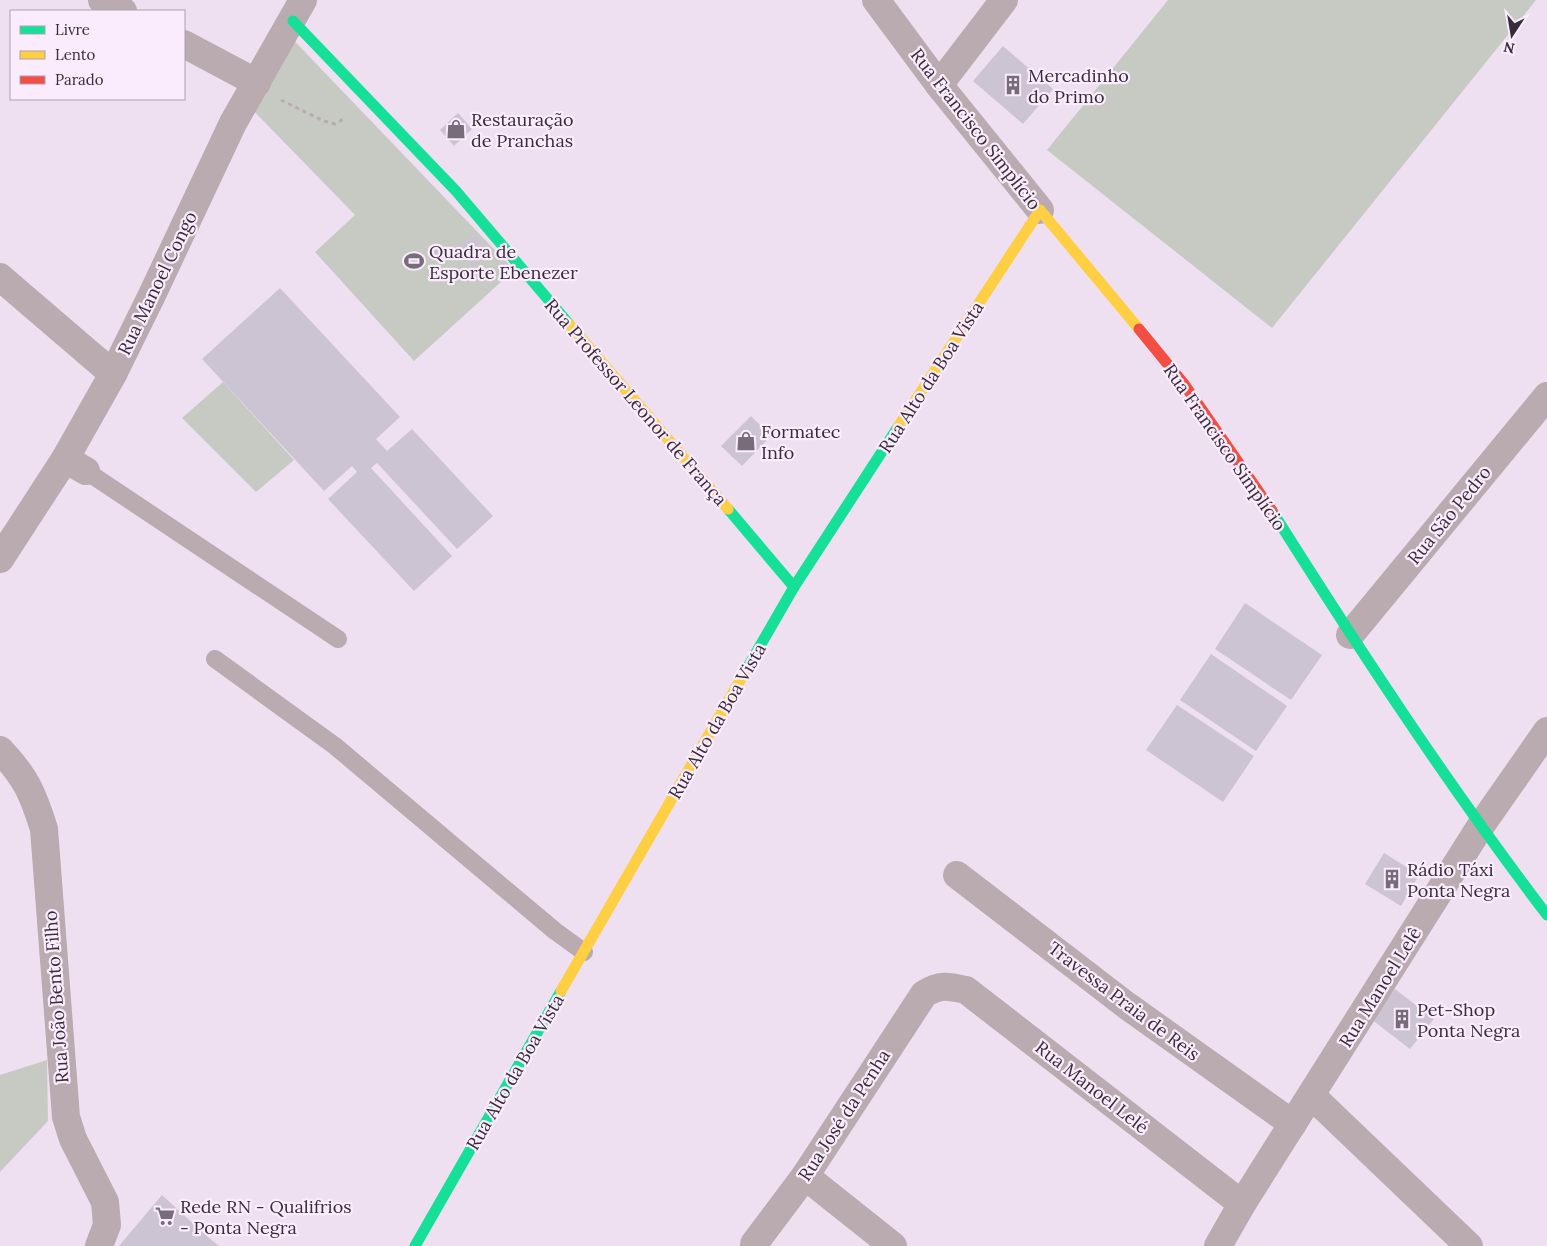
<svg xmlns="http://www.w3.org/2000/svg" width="1547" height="1246" viewBox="0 0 1547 1246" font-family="Lora,serif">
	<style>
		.green { fill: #c6cac3 }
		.building { fill: #ccc4d2 }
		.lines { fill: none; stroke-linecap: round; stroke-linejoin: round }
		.path { stroke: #b7abb1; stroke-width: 3; stroke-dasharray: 4 4; stroke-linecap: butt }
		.lane { stroke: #b9abaf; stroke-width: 18 }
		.street { stroke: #b9abaf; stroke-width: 28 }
		.fast { stroke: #16e098; stroke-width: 11 }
		.slow { stroke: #ffcf43; stroke-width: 11 }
		.jam { stroke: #f24e42; stroke-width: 11 }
		.labels { text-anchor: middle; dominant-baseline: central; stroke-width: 4.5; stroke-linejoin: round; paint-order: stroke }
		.poi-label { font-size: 18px; fill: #372d38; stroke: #fbecfd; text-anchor: start }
		.street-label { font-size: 18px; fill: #372d38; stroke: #fbecfd }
	</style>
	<rect width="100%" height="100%" fill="#efe0f1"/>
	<!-- green -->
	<g class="green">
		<path d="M 1168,0 L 1536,0 L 1272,328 L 1047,150 Z"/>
		<path d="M 281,27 L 514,270 L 414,361 L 315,252 L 355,215 L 245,102 Z"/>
		<path d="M 223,382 L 294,460 L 256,492 L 182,418 Z"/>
		<path d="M 47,1060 L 48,1121 L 0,1172 L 0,1075 Z"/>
	</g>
	<!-- building -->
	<g class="building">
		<path d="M 1003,46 L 1053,89 L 1023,124 L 973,81 Z"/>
		<path d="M 458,113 L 472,129 L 454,146 L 440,130 Z"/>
		<path d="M 475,233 L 490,251 L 473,267 L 457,249 Z"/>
		<path d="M 280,288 L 400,417 L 376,439 L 387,451 L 412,429 L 493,516 L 457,549 L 377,463 L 371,468 L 452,556 L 414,591 L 328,499 L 357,472 L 352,466 L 324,491 L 202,359 Z"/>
		<path d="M 751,416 L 771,436 L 742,466 L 721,446 Z"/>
		<path d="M 1245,603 L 1322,655 L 1291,700 L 1215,649 Z"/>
		<path d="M 1211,654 L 1287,706 L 1256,751 L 1180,700 Z"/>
		<path d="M 1177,705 L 1254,756 L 1223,802 L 1146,750 Z"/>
		<path d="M 1384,853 L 1419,875 L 1401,906 L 1365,884 Z"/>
		<path d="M 1395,989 L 1434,1019 L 1410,1049 L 1371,1019 Z"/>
		<path d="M 162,1195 L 209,1238 L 219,1246 L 119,1246 Z"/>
	</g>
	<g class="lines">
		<!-- path -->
		<path class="path" d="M 281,100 L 324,121 L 335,124 L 345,118"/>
		<!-- lane -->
		<g class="lane">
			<path d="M 86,471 L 338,639"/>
			<path d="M 215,659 L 335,746 L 555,931 L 584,952"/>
		</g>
		<!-- street -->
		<g class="street">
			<path d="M 102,0 L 123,11"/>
			<path d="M 876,0 L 939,85 L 1040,210"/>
			<path d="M 184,44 L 257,83"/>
			<path d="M 939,85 L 1004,0"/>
			<path d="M 0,277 L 113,374"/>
			<path d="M 65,459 L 86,471"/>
			<path d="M 0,559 L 65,459 L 113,374 L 151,297 L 233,123 L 303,0"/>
			<path d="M 1350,635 L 1547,396"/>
			<path d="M 0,750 C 26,777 33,794 44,829 L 66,1117 L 73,1139 L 105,1202 L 107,1225 L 99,1246"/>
			<path d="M 957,875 L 1126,1005 L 1293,1124"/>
			<path d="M 1312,1096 L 1469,1246"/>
			<path d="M 805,1176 L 893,1246"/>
			<path d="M 754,1244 L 805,1176 L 924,994 C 940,984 948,986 966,990 L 1242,1204"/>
			<path d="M 1218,1246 L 1242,1204 L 1480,827 L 1547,731"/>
		</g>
		<!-- fast -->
		<g class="fast">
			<path d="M 293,21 L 456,191 L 569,324"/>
			<path d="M 728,509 L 794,587"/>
			<path d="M 1272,511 C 1359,649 1448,785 1547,915"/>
			<path d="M 745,672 L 794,587 L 898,427"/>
			<path d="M 415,1246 L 561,991"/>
		</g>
		<!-- slow -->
		<g class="slow">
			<path d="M 569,324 L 728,509"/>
			<path d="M 898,427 L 1040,210 L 1139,329"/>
			<path d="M 561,991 L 745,672"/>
		</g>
		<!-- jam -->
		<path class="jam" d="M 1139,329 L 1184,384 L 1272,511"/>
	</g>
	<!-- icons -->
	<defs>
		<symbol id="building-bare" viewBox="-9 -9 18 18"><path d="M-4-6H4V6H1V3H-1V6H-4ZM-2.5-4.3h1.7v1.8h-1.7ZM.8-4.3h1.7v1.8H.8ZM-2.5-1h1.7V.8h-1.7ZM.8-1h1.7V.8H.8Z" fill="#776c79" stroke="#fbecfd" stroke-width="2.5" paint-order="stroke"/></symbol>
		<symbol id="shop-bare" viewBox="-9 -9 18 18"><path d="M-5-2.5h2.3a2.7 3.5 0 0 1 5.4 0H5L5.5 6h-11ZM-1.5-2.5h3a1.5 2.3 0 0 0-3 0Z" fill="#776c79" stroke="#fbecfd" stroke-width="2.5" paint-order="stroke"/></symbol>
		<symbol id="stadium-bare" viewBox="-9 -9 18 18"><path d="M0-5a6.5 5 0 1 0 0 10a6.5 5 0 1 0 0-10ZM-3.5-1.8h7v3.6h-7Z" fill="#776c79" stroke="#fbecfd" stroke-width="2.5" paint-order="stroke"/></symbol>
		<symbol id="supermarket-bare" viewBox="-9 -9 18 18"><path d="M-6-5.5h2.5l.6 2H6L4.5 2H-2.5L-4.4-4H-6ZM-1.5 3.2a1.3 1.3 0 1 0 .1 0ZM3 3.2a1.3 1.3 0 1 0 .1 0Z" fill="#776c79" stroke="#fbecfd" stroke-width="2.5" paint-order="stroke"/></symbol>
	</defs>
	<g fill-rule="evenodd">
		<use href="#building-bare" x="999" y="71" width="28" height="28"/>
		<use href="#shop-bare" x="442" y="115" width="28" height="28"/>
		<use href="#stadium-bare" x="400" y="247" width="28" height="28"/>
		<use href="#shop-bare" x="732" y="427" width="28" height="28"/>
		<use href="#building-bare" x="1378" y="865" width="28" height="28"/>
		<use href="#building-bare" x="1388" y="1005" width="28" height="28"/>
		<use href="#supermarket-bare" x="151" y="1202" width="28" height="28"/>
	</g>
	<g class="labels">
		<!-- poi labels -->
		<g class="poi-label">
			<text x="1028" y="75">Mercadinho<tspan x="1028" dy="21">do Primo</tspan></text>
			<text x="471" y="119">Restauração<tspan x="471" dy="21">de Pranchas</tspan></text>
			<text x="429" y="251">Quadra de<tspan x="429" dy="21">Esporte Ebenezer</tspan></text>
			<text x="761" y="431">Formatec<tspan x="761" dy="21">Info</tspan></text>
			<text x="1407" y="869">Rádio Táxi<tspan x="1407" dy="21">Ponta Negra</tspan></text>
			<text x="1417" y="1009">Pet-Shop<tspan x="1417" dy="21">Ponta Negra</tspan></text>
			<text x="180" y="1206">Rede RN - Qualifrios<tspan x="180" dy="21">- Ponta Negra</tspan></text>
		</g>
		<!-- street labels -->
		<g class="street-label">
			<text transform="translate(976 129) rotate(52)">Rua Francisco Simplício</text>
			<text transform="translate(157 283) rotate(-64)">Rua Manoel Congo</text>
			<text transform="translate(931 377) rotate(-57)">Rua Alto da Boa Vista</text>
			<text transform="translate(636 402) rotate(49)">Rua Professor Leonor de França</text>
			<text transform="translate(1225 447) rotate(55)">Rua Francisco Simplício</text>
			<text transform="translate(1449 515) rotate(-51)">Rua São Pedro</text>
			<text transform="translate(717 721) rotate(-60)">Rua Alto da Boa Vista</text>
			<text transform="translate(1380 987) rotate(-58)">Rua Manoel Lelê</text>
			<text transform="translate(56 997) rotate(-94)">Rua João Bento Filho</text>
			<text transform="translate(1124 1001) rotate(37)">Travessa Praia de Reis</text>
			<text transform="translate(515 1072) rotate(-60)">Rua Alto da Boa Vista</text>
			<text transform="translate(1092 1087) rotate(38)">Rua Manoel Lelé</text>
			<text transform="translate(844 1115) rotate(-57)">Rua José da Penha</text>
		</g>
	</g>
	<!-- legend -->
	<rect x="10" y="10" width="175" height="90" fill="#fbecfd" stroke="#ada0ae"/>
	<rect x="20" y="26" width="25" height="8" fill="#16e098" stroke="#ada0ae"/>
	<text x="55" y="35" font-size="15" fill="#372d38">Livre</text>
	<rect x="20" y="51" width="25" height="8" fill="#ffcf43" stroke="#ada0ae"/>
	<text x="55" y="60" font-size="15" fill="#372d38">Lento</text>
	<rect x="20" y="76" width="25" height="8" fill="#f24e42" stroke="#ada0ae"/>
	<text x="55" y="85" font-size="15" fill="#372d38">Parado</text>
	<!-- north arrow -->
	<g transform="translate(1512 35) rotate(192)" stroke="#fbecfd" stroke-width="4" paint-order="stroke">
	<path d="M0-4L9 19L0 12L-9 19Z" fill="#372d38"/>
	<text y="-8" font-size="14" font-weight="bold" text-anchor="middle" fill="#372d38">N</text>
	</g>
</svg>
